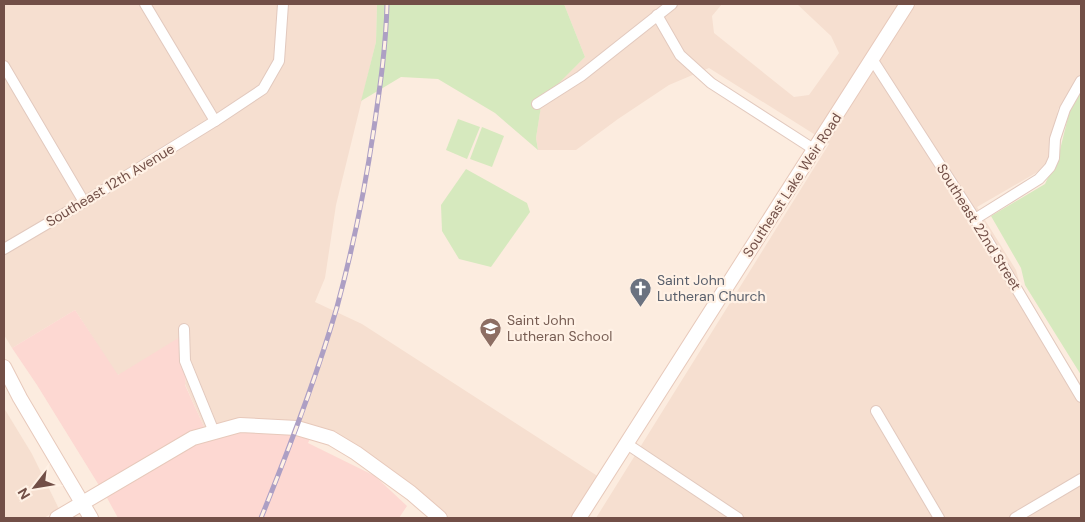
<svg xmlns="http://www.w3.org/2000/svg" width="1085" height="522" viewBox="0 0 1085 522" font-family="'DM Sans',sans-serif">
	<style>
		.residential { fill: #f6dfd0 }
		.commercial { fill: #fdd8d2 }
		.green { fill: #d6e9be }
		.lines { fill: none; stroke-linecap: round; stroke-linejoin: round }
		.street-casing { stroke: #e2c9be; stroke-width: 12 }
		.secondary-casing { stroke: #e7c9bb; stroke-width: 16 }
		.street { stroke: #fff; stroke-width: 10 }
		.secondary { stroke: #fff; stroke-width: 14 }
		.rail-casing { stroke: #ad9fc4; stroke-width: 5 }
		.rail { stroke: #fff1e5; stroke-width: 3; stroke-dasharray: 9; stroke-linecap: butt }
		.labels { text-anchor: middle; dominant-baseline: central; stroke-width: 4.5; stroke-linejoin: round; paint-order: stroke }
		.street-label { font-size: 14px; fill: #724f47; stroke: #fff1e5 }
		.worship-label { font-size: 14px; fill: #5b616d; stroke: #fff1e5; text-anchor: start }
		.education-label { font-size: 14px; fill: #785e54; stroke: #fff1e5; text-anchor: start }
	</style>
	<rect width="100%" height="100%" fill="#fcecdf"/>
	<!-- residential -->
	<g class="residential">
		<path d="M 4,4 L 377,4 L 376,42 L 336,205 L 325,278 L 315,302 L 362,324 L 599,477 L 573,518 L 449,518 L 415,489 L 334,433 L 205,429 L 185,384 L 188,360 L 117,375 L 75,310 L 12,348 L 4,335 L 4,255 L 86,207 L 223,122 L 217,113 L 81,197 L 4,243 Z"/>
		<path d="M 564,4 L 722,4 L 712,16 L 714,33 L 794,97 L 809,95 L 839,53 L 831,36 L 797,4 L 900,4 L 817,136 L 709,68 L 669,85 L 618,119 L 576,150 L 538,150 L 536,138 L 542,99 L 585,57 Z"/>
		<path d="M 916,4 L 1081,4 L 1081,78 L 1058,109 L 1046,167 L 977,207 L 1016,270 L 1021,288 L 1080,383 L 1081,384 L 1081,518 L 596,518 L 829,144 L 827,142 L 908,13 L 910,14 Z"/>
		<path d="M 4,408 L 32,454 L 59,509 L 44,518 L 4,518 Z"/>
	</g>
	<!-- commercial -->
	<g class="commercial">
		<path d="M 75,310 L 118,375 L 180,337 L 188,360 L 185,385 L 205,429 L 100,487 L 37,385 L 12,348 Z"/>
		<path d="M 240,431 L 289,433 L 310,439 L 308,443 L 375,476 L 407,506 L 399,518 L 118,518 L 106,496 L 195,443 Z"/>
	</g>
	<!-- green -->
	<g class="green">
		<path d="M 377,4 L 564,4 L 585,57 L 542,100 L 536,138 L 538,150 L 495,113 L 438,79 L 401,77 L 361,101 L 376,42 Z"/>
		<path d="M 1081,91 L 1081,375 L 1025,285 L 1021,268 L 991,216 L 1045,184 L 1059,154 L 1070,109 Z"/>
		<path d="M 458,119 L 480,127 L 467,159 L 446,150 Z"/>
		<path d="M 482,127 L 504,136 L 492,167 L 470,159 Z"/>
		<path d="M 466,169 L 527,203 L 530,212 L 491,267 L 459,259 L 442,231 L 441,205 Z"/>
	</g>
	<g class="lines">
		<defs>
			<g id="street">
				<path d="M 145,4 L 215,121"/>
				<path d="M 657,15 L 680,55 L 711,83 L 815,150"/>
				<path d="M 872,59 L 975,219 L 1081,397"/>
				<path d="M 4,66 L 84,202"/>
				<path d="M 537,104 L 581,76 L 672,4"/>
				<path d="M 975,219 L 1039,179 L 1050,167 L 1054,158 L 1055,139 L 1065,109 L 1081,81"/>
				<path d="M 4,249 L 84,202 L 215,121 L 263,89 L 279,61 L 283,4"/>
				<path d="M 184,329 L 185,361 L 214,432"/>
				<path d="M 876,411 L 939,518"/>
				<path d="M 627,444 L 738,518"/>
				<path d="M 1015,518 L 1081,479"/>
			</g>
			<g id="secondary">
				<path d="M 4,367 L 20,398 L 91,518"/>
				<path d="M 57,518 L 193,438 L 240,425 L 297,428 L 331,438 L 356,453 L 411,493 L 440,518"/>
				<path d="M 579,518 L 907,4"/>
			</g>
		</defs>
		<!-- street casing -->
		<use href="#street" class="street-casing"/>
		<!-- secondary casing -->
		<use href="#secondary" class="secondary-casing"/>
		<!-- street -->
		<use href="#street" class="street"/>
		<!-- secondary -->
		<use href="#secondary" class="secondary"/>
		<defs>
			<path id="rail" d="M 261,518 C 289,449 316,379 337,307 C 353,248 365,189 374,128 C 380,87 386,46 387,4"/>
		</defs>
		<!-- rail casing -->
		<use href="#rail" class="rail-casing"/>
		<!-- rail -->
		<use href="#rail" class="rail"/>
	</g>
	<!-- icons -->
	<defs>
		<symbol id="church-pin" viewBox="-11 -11 22 30"><path d="M0 17L-7.5 6A9.5 9.5 0 1 1 7.5 6Z" fill="#6b7280" stroke="#fff1e5"/><path d="M-1.2-6h2.4v3.5h3.3v2.4h-3.3V6h-2.4V-.1h-3.3v-2.4h3.3Z" fill="#fff"/></symbol>
		<symbol id="school-pin" viewBox="-11 -11 22 30"><path d="M0 17L-7.5 6A9.5 9.5 0 1 1 7.5 6Z" fill="#8d6e63" stroke="#fff1e5"/><path d="M0-5L7-2L0 1L-7-2ZM-4 1L0 2.5L4 1V4Q0 6-4 4Z" fill="#fff"/></symbol>
	</defs>
	<g fill-rule="evenodd">
		<use href="#church-pin" x="628" y="276" width="25" height="34"/>
		<use href="#school-pin" x="478" y="316" width="25" height="34"/>
	</g>
	<g class="labels">
		<!-- street labels -->
		<g class="street-label">
			<text transform="translate(110 185) rotate(-31)">Southeast 12th Avenue</text>
			<text transform="translate(792 185) rotate(-57)">Southeast Lake Weir Road</text>
			<text transform="translate(979 227) rotate(58)">Southeast 22nd Street</text>
		</g>
		<!-- worship labels -->
		<g class="worship-label">
			<text x="657" y="280">Saint John<tspan x="657" dy="16">Lutheran Church</tspan></text>
		</g>
		<!-- education labels -->
		<g class="education-label">
			<text x="507" y="320">Saint John<tspan x="507" dy="16">Lutheran School</tspan></text>
		</g>
	</g>
	<!-- border -->
	<rect width="1085" height="522" fill="none" stroke="#724f47" stroke-width="10"/>
	<!-- north arrow -->
	<g transform="translate(35 487) rotate(239)" stroke="#fff1e5" stroke-width="4" paint-order="stroke">
	<path d="M0-4L9 19L0 12L-9 19Z" fill="#724f47"/>
	<text y="-8" font-size="14" font-weight="bold" text-anchor="middle" fill="#724f47">N</text>
	</g>
</svg>
